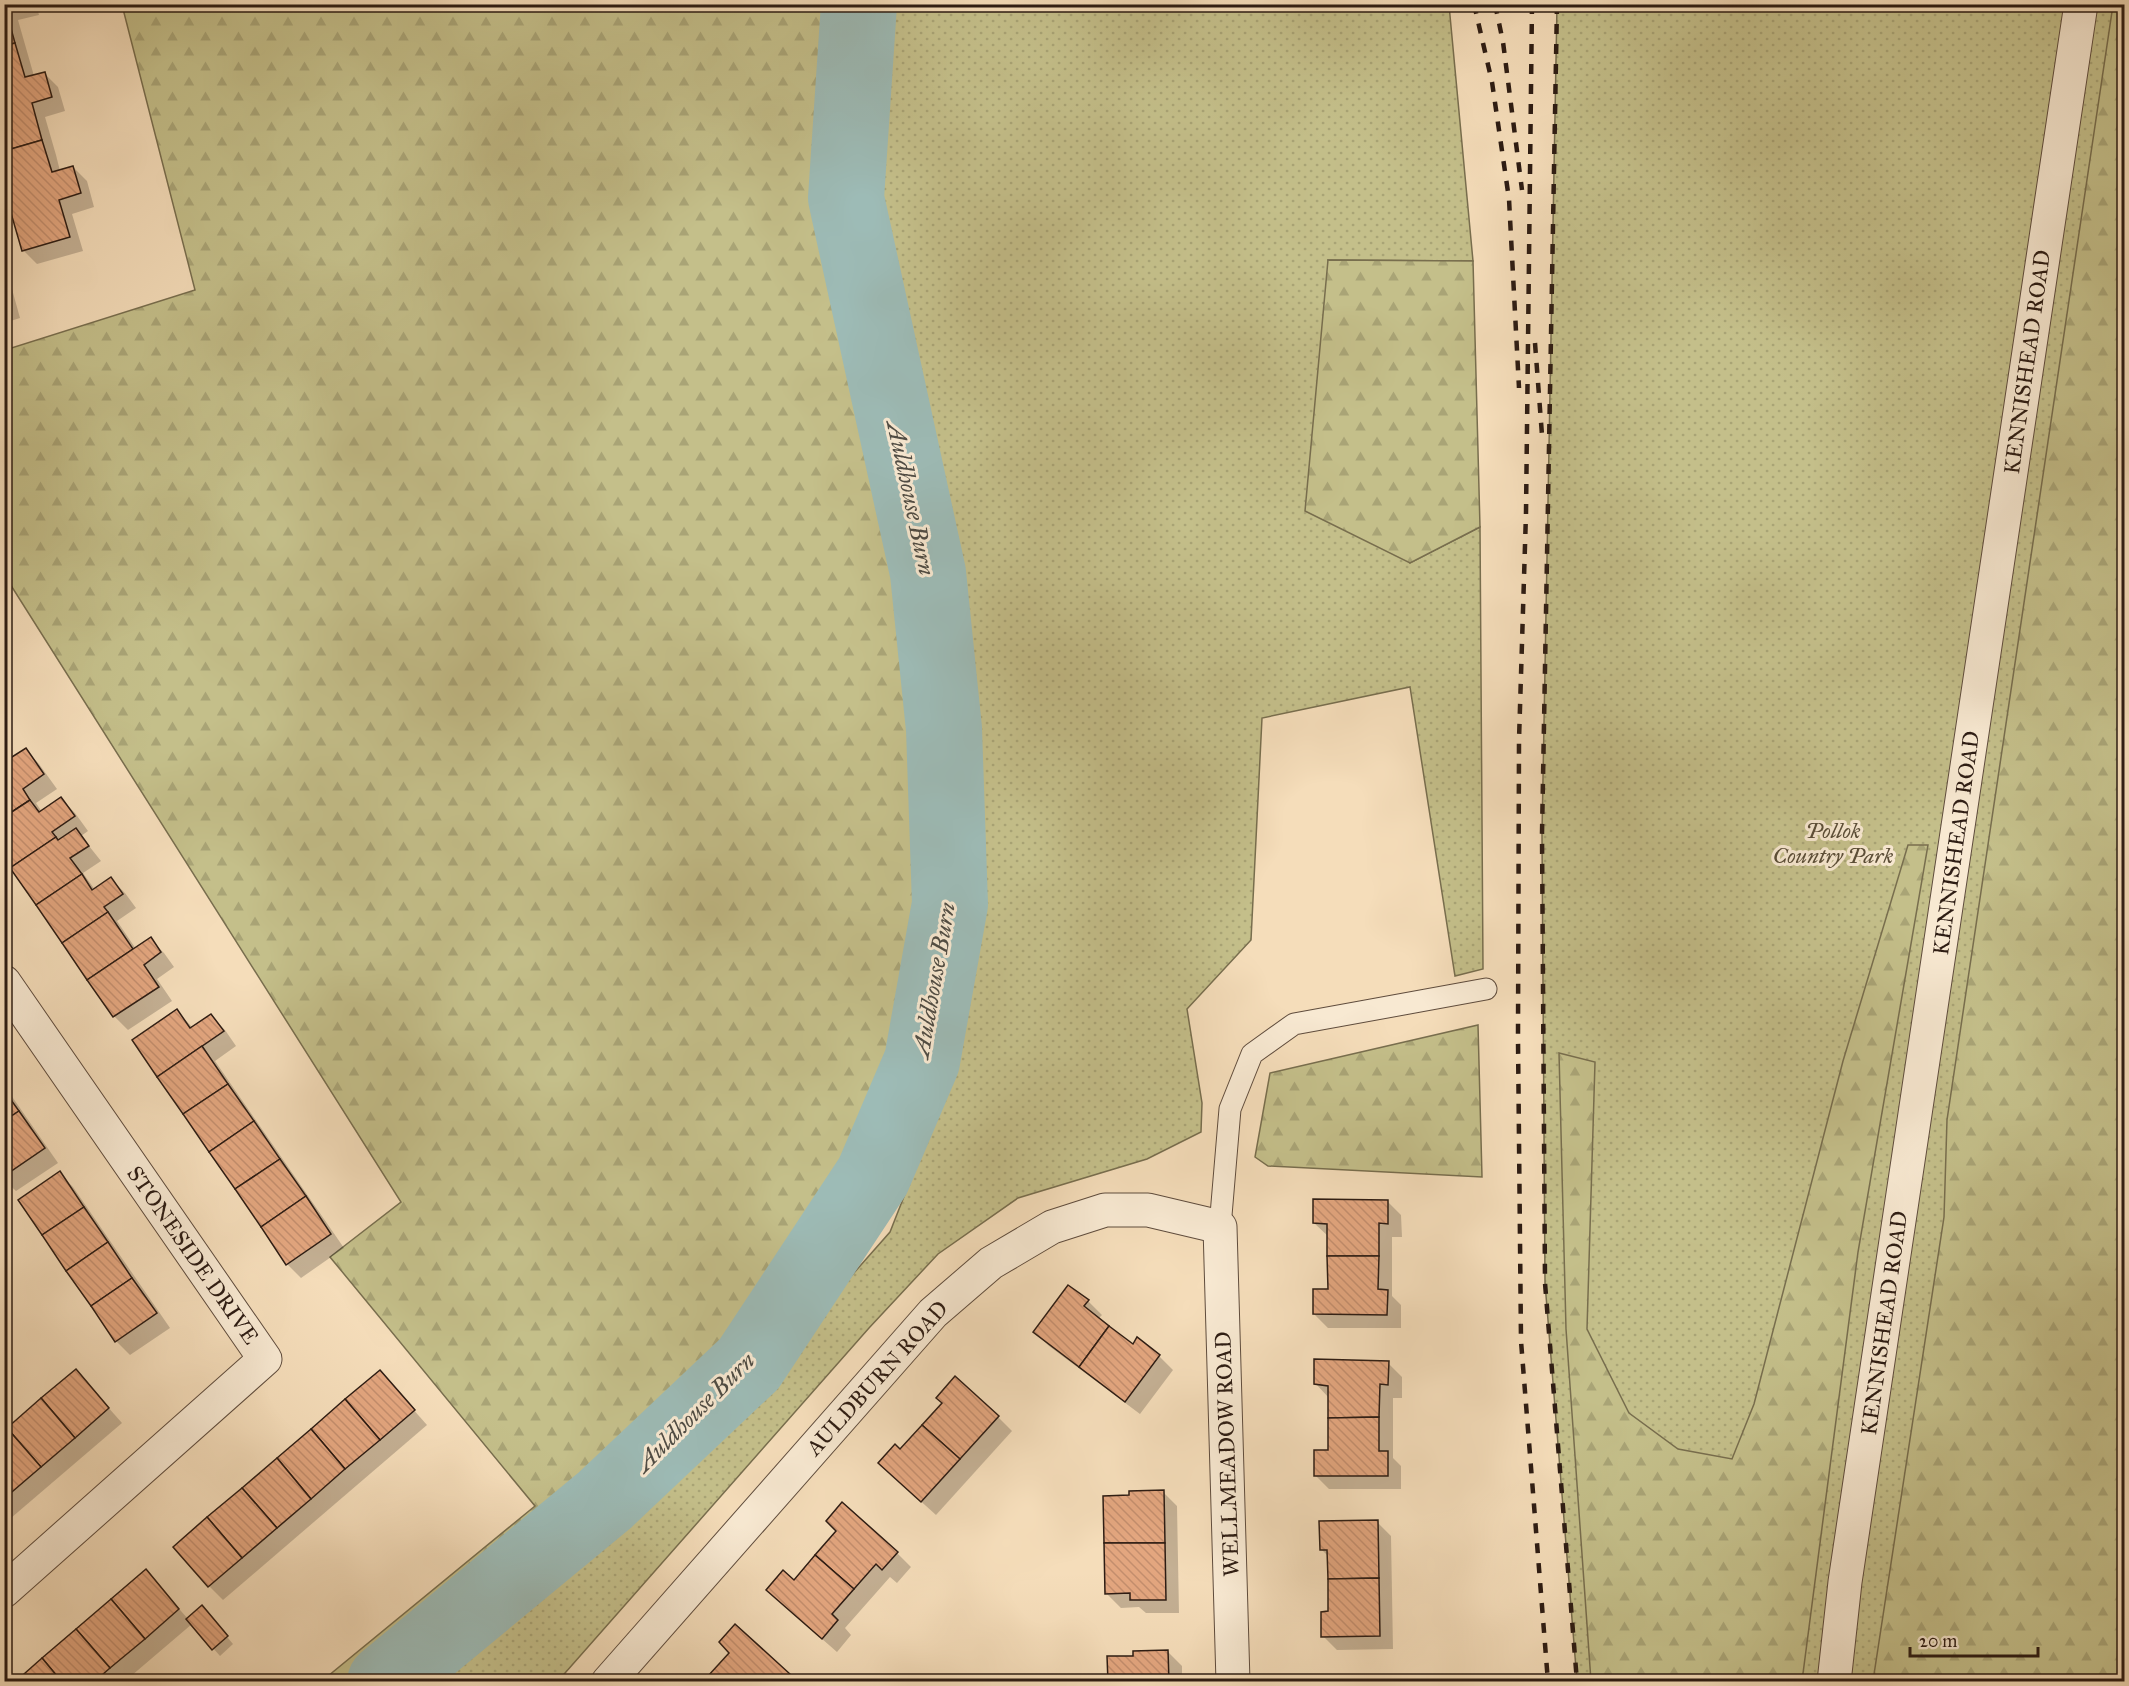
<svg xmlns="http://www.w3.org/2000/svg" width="2129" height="1686" viewBox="0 0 2129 1686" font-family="'IM FELL Great Primer',serif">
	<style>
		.grass { fill: url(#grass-dots); stroke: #786e4e; stroke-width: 1.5 }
		.forest { fill: url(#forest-firs); stroke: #786e4e; stroke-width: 1.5 }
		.shadow { fill: #0003 }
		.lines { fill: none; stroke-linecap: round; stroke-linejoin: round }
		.river { stroke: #9dbbb6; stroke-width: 76 }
		.building { fill: url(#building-back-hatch); stroke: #2d1c13; stroke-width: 1.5 }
		.service-casing { stroke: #5f4c3d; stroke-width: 23 }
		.minor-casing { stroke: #5f4c3d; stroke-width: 35 }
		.tertiary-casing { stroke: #5f4c3d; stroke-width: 35 }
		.service { stroke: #f8e9d2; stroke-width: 21 }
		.minor { stroke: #f8e9d2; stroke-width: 33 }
		.tertiary { stroke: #f8e9d2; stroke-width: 33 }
		.rail { stroke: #2d1c13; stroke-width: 4.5; stroke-dasharray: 10 10; stroke-linecap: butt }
		.labels { text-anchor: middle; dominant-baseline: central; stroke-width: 6; stroke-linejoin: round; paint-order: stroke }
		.street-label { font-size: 22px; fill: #2d1c13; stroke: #f8e9d2 }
		.park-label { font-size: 22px; font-style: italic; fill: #5a4d37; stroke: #f8e9d2 }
		.water-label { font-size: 24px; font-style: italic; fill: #4f4c44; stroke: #f8e9d2 }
	</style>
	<defs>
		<pattern id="grass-dots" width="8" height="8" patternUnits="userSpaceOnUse" patternTransform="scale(1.5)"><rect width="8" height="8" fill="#c4bf8a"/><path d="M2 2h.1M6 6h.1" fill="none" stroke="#a9a476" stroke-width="1.8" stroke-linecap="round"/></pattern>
		<pattern id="forest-firs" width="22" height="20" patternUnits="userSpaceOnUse" patternTransform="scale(1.5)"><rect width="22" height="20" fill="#c4bf8a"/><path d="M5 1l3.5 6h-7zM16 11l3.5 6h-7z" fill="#a9a476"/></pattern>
		<pattern id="building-back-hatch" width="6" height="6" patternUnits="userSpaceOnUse" patternTransform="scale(1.5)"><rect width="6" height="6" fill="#e3a67f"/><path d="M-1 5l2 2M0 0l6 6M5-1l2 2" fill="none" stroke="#c38e6d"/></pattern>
	</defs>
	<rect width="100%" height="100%" fill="#f5ddba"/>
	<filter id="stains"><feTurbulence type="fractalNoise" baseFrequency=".00333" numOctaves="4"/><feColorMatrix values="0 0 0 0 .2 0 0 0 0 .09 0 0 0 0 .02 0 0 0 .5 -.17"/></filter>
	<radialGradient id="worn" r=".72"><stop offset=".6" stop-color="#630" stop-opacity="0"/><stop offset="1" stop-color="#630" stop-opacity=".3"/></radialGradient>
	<!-- grass -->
	<g class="grass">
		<path d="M 880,5 L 1449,5 L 1473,261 L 1328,260 L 1410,563 L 1480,527 L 1483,969 L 1455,976 L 1410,687 L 1262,718 L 1251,940 L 1187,1009 L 1202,1103 L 1201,1132 L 1147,1159 L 1018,1198 L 938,1254 L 869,1328 L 558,1681 L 423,1682 L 461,1647 L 500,1617 L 510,1604 L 718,1427 L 890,1232 L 949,1082 L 950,951 L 941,572 L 872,199 Z"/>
		<path d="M 1557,5 L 2124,5 L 2124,1681 L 1577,1681 L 1545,1283 L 1542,834 Z"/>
	</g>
	<!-- forest -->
	<g class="forest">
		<path d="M 122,5 L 845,5 L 835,207 L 901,535 L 927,819 L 903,1024 L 840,1189 L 717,1377 L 556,1515 L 371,1681 L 322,1681 L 535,1506 L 330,1257 L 401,1202 L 5,576 L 5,350 L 195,290 Z"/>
		<path d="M 2113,5 L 2124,5 L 2124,1681 L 1873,1681 L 1944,1217 L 1947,1120 Z"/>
		<path d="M 1328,260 L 1473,261 L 1480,527 L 1410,563 L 1305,511 Z"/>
		<path d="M 1908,845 L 1928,845 L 1858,1252 L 1802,1681 L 1591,1681 L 1566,1329 L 1559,1053 L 1595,1062 L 1587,1329 L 1629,1413 L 1678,1449 L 1732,1459 L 1754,1404 L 1843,1061 Z"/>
		<path d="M 1478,1025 L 1482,1177 L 1268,1166 L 1255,1157 L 1270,1073 Z"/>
	</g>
	<!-- shadow -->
	<g class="shadow">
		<path d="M 4,4 L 36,4 L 39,15 L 18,20 L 34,76 L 44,73 L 58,87 L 65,111 L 45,117 L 56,155 L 60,171 L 73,167 L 87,181 L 94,207 L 72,214 L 83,251 L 37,264 L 23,250 Z"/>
		<path d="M 4,269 L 7,271 L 20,318 L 4,323 Z"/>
		<path d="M 26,750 L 39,764 L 57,789 L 36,803 L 42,812 L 61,799 L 75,813 L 88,831 L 81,836 L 101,861 L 83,873 L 95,890 L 111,879 L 125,893 L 136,908 L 117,921 L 136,949 L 150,939 L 164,953 L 174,967 L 157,979 L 172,1001 L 128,1030 L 114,1016 L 4,857 L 4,757 L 8,762 Z"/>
		<path d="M 177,1011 L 193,1028 L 211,1016 L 225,1030 L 236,1046 L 215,1061 L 344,1248 L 301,1278 L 287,1264 Z"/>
		<path d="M 4,1085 L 58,1163 L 16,1191 L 4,1180 Z"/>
		<path d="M 59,1173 L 73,1187 L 170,1328 L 130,1355 L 116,1341 Z"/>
		<path d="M 1387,1201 L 1401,1215 L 1402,1237 L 1392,1237 L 1392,1296 L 1401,1305 L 1401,1328 L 1328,1328 L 1314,1314 L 1329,1291 L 1329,1237 L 1314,1223 Z"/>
		<path d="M 1088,1301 L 1102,1315 L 1098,1319 L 1133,1346 L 1159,1356 L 1173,1370 L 1140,1414 L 1049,1346 L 1035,1332 Z"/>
		<path d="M 1388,1363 L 1402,1377 L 1402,1398 L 1393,1398 L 1393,1458 L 1401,1466 L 1401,1489 L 1329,1489 L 1315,1475 L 1329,1452 L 1329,1398 L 1316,1384 Z"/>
		<path d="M 76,1371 L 122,1423 L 4,1524 L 4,1432 Z"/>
		<path d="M 380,1372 L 427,1425 L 223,1600 L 209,1586 Z"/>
		<path d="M 998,1417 L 1012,1431 L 936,1515 L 894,1477 L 900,1451 Z"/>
		<path d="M 1163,1492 L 1177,1506 L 1179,1613 L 1146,1613 L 1139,1607 L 1121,1608 L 1107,1594 L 1131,1496 Z"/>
		<path d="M 1377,1522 L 1391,1536 L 1393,1649 L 1337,1650 L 1323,1636 L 1330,1613 L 1329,1557 L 1321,1549 Z"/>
		<path d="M 838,1531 L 897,1553 L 911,1567 L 897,1583 L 890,1577 L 845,1628 L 851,1635 L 837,1652 L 782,1604 L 794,1582 Z"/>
		<path d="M 146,1571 L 188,1619 L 208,1614 L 233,1644 L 220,1656 L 192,1624 L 124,1682 L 17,1682 Z"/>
		<path d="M 735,1626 L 789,1675 L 796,1682 L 706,1682 L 731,1652 Z"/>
		<path d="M 1168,1652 L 1182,1666 L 1182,1682 L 1109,1682 L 1135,1657 Z"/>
	</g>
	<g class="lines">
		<!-- river -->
		<path class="river" d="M 385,1682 L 605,1500 L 749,1364 L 873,1176 L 922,1061 L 950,904 L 944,729 L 928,573 L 846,198 L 859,4"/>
	</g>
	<!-- building -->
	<g class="building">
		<path d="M 4,4 L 13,4 L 5,7 L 15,43 L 4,46 Z"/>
		<path d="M 15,43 L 25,77 L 45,72 L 52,97 L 32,103 L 42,140 L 4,151 L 4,46 Z"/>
		<path d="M 42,140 L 52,172 L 73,166 L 81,193 L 59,200 L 70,237 L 22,251 L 4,189 L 4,151 Z"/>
		<path d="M 26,748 L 44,774 L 23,789 L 30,800 L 4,817 L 4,762 Z"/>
		<path d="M 61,797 L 75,816 L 52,832 L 56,837 L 10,868 L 4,859 L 4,817 L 30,800 L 39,812 Z"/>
		<path d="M 76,828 L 89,846 L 70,858 L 82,874 L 36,905 L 10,868 L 56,837 L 58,840 Z"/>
		<path d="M 82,874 L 92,890 L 111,877 L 123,894 L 104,907 L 108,912 L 62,943 L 36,905 Z"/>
		<path d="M 108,912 L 133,949 L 87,980 L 62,943 Z"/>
		<path d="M 151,937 L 161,952 L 144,965 L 159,987 L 113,1017 L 87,980 Z"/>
		<path d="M 177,1009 L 190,1028 L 211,1014 L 224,1031 L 157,1077 L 132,1040 Z"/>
		<path d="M 202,1046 L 228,1084 L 183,1114 L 157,1077 Z"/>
		<path d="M 228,1084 L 254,1121 L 209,1152 L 183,1114 Z"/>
		<path d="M 4,1090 L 19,1111 L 4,1121 Z"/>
		<path d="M 19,1111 L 45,1148 L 4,1176 L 4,1121 Z"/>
		<path d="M 254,1121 L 280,1159 L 235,1189 L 209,1152 Z"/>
		<path d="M 280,1159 L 306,1196 L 261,1227 L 235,1189 Z"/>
		<path d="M 60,1171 L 84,1207 L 42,1235 L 18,1200 Z"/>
		<path d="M 306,1196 L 331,1234 L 286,1265 L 261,1227 Z"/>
		<path d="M 1313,1199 L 1388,1200 L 1388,1224 L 1379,1223 L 1379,1256 L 1327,1256 L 1327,1224 L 1313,1223 Z"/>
		<path d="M 84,1207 L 108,1242 L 66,1271 L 42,1235 Z"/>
		<path d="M 108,1242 L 132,1278 L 91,1306 L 66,1271 Z"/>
		<path d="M 1327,1256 L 1379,1256 L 1378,1289 L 1388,1290 L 1387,1315 L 1313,1314 L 1313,1289 L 1328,1289 Z"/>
		<path d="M 132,1278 L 157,1313 L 115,1342 L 91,1306 Z"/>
		<path d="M 1068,1285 L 1089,1300 L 1084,1306 L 1109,1326 L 1079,1367 L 1033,1332 Z"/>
		<path d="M 1109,1326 L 1133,1344 L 1137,1337 L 1160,1355 L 1125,1402 L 1079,1367 Z"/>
		<path d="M 1314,1359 L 1389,1361 L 1388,1385 L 1380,1384 L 1379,1417 L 1328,1418 L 1328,1386 L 1314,1384 Z"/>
		<path d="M 76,1369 L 109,1408 L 75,1438 L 41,1398 Z"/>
		<path d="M 380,1370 L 415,1410 L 380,1440 L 345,1399 Z"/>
		<path d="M 955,1376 L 999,1416 L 960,1459 L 922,1425 L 942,1403 L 936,1398 Z"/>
		<path d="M 41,1398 L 75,1438 L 41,1467 L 7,1428 Z"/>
		<path d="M 345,1399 L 380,1440 L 345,1469 L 311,1429 Z"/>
		<path d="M 1379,1417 L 1379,1451 L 1388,1451 L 1388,1476 L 1314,1476 L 1314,1450 L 1328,1450 L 1328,1418 Z"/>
		<path d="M 922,1425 L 960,1459 L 921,1502 L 878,1463 L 895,1444 L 900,1449 Z"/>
		<path d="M 7,1428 L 41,1467 L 6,1497 L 4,1495 L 4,1430 Z"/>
		<path d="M 311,1429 L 345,1469 L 311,1499 L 277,1458 Z"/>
		<path d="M 277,1458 L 311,1499 L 277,1528 L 242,1488 Z"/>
		<path d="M 242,1488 L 277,1528 L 242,1558 L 207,1517 Z"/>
		<path d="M 1164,1490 L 1165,1543 L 1104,1543 L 1103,1496 L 1129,1495 L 1129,1491 Z"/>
		<path d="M 842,1502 L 898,1552 L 882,1570 L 876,1564 L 854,1589 L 815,1555 L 836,1531 L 826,1521 Z"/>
		<path d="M 207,1517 L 242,1558 L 208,1587 L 173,1547 Z"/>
		<path d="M 1378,1520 L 1379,1578 L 1328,1579 L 1327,1550 L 1320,1550 L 1319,1521 Z"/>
		<path d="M 1104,1543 L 1165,1543 L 1166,1600 L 1130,1600 L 1130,1593 L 1105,1594 Z"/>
		<path d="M 815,1555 L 854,1589 L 832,1614 L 838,1620 L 822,1639 L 766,1590 L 783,1570 L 794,1580 Z"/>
		<path d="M 146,1569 L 179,1609 L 145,1639 L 111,1599 Z"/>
		<path d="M 1379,1578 L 1380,1636 L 1321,1637 L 1321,1612 L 1328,1611 L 1328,1579 Z"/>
		<path d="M 111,1599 L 145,1639 L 110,1668 L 76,1629 Z"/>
		<path d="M 202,1605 L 228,1636 L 212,1650 L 186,1619 Z"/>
		<path d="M 735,1624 L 790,1674 L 784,1682 L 713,1682 L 708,1676 L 729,1653 L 719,1642 Z"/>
		<path d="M 76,1629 L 110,1668 L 94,1682 L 62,1682 L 42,1658 Z"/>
		<path d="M 1168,1650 L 1169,1682 L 1108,1682 L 1107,1656 L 1133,1656 L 1133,1651 Z"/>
		<path d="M 42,1658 L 62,1682 L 15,1682 Z"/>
	</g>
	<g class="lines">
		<defs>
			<path id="service" d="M 1220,1227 L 1230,1109 L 1252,1054 L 1294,1024 L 1486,989"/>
			<g id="minor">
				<path d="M 4,982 L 265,1359 L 4,1591"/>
				<path d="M 608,1682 L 933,1313 L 991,1263 L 1052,1227 L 1105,1210 L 1148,1210 L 1220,1227 L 1233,1682"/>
			</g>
			<path id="tertiary" d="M 1834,1682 L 1845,1582 L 2081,4"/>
		</defs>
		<!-- service casing -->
		<use href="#service" class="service-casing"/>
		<!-- minor casing -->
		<use href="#minor" class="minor-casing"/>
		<!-- tertiary casing -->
		<use href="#tertiary" class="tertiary-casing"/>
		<!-- service -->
		<use href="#service" class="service"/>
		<!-- minor -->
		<use href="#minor" class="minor"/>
		<!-- tertiary -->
		<use href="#tertiary" class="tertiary"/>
		<!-- rail -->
		<g class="rail">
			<path d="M 1474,4 L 1492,82 L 1509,199 L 1519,388"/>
			<path d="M 1495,4 L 1503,42 L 1522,190"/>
			<path d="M 1532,4 L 1526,513 L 1519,740 L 1518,1039 L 1521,1341 L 1548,1682"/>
			<path d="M 1557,4 L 1542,834 L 1545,1283 L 1577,1682"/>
			<path d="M 1535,343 L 1542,435"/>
		</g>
	</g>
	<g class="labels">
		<!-- street labels -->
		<g class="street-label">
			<text transform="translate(2027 362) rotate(-82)">KENNISHEAD ROAD</text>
			<text transform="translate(1956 843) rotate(-82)">KENNISHEAD ROAD</text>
			<text transform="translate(193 1255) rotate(55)">STONESIDE DRIVE</text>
			<text transform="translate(1884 1323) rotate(-82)">KENNISHEAD ROAD</text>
			<text transform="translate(877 1378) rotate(-48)">AULDBURN ROAD</text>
			<text transform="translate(1227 1454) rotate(-92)">WELLMEADOW ROAD</text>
		</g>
		<!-- park labels -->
		<g class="park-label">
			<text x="1833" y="830">Pollok<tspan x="1833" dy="25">Country Park</tspan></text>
		</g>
		<!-- water labels -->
		<g class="water-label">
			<text transform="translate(911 498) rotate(78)">Auldhouse Burn</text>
			<text transform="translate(934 980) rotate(-80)">Auldhouse Burn</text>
			<text transform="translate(695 1412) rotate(-45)">Auldhouse Burn</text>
		</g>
	</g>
	<!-- margin -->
	<rect width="2129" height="1686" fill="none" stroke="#f5ddba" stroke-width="24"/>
	<rect x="6" y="6" width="2117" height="1674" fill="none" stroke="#2d1c13" stroke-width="3"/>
	<rect x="12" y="12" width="2105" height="1662" fill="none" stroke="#2d1c13" stroke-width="1.5"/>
	<!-- scale -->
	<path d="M1910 1647v9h128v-9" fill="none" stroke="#2d1c13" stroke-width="3"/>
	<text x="1919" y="1647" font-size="18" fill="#2d1c13" stroke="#f8e9d2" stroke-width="4.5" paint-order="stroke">20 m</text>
	<rect width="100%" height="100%" filter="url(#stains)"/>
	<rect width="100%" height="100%" fill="url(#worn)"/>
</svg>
